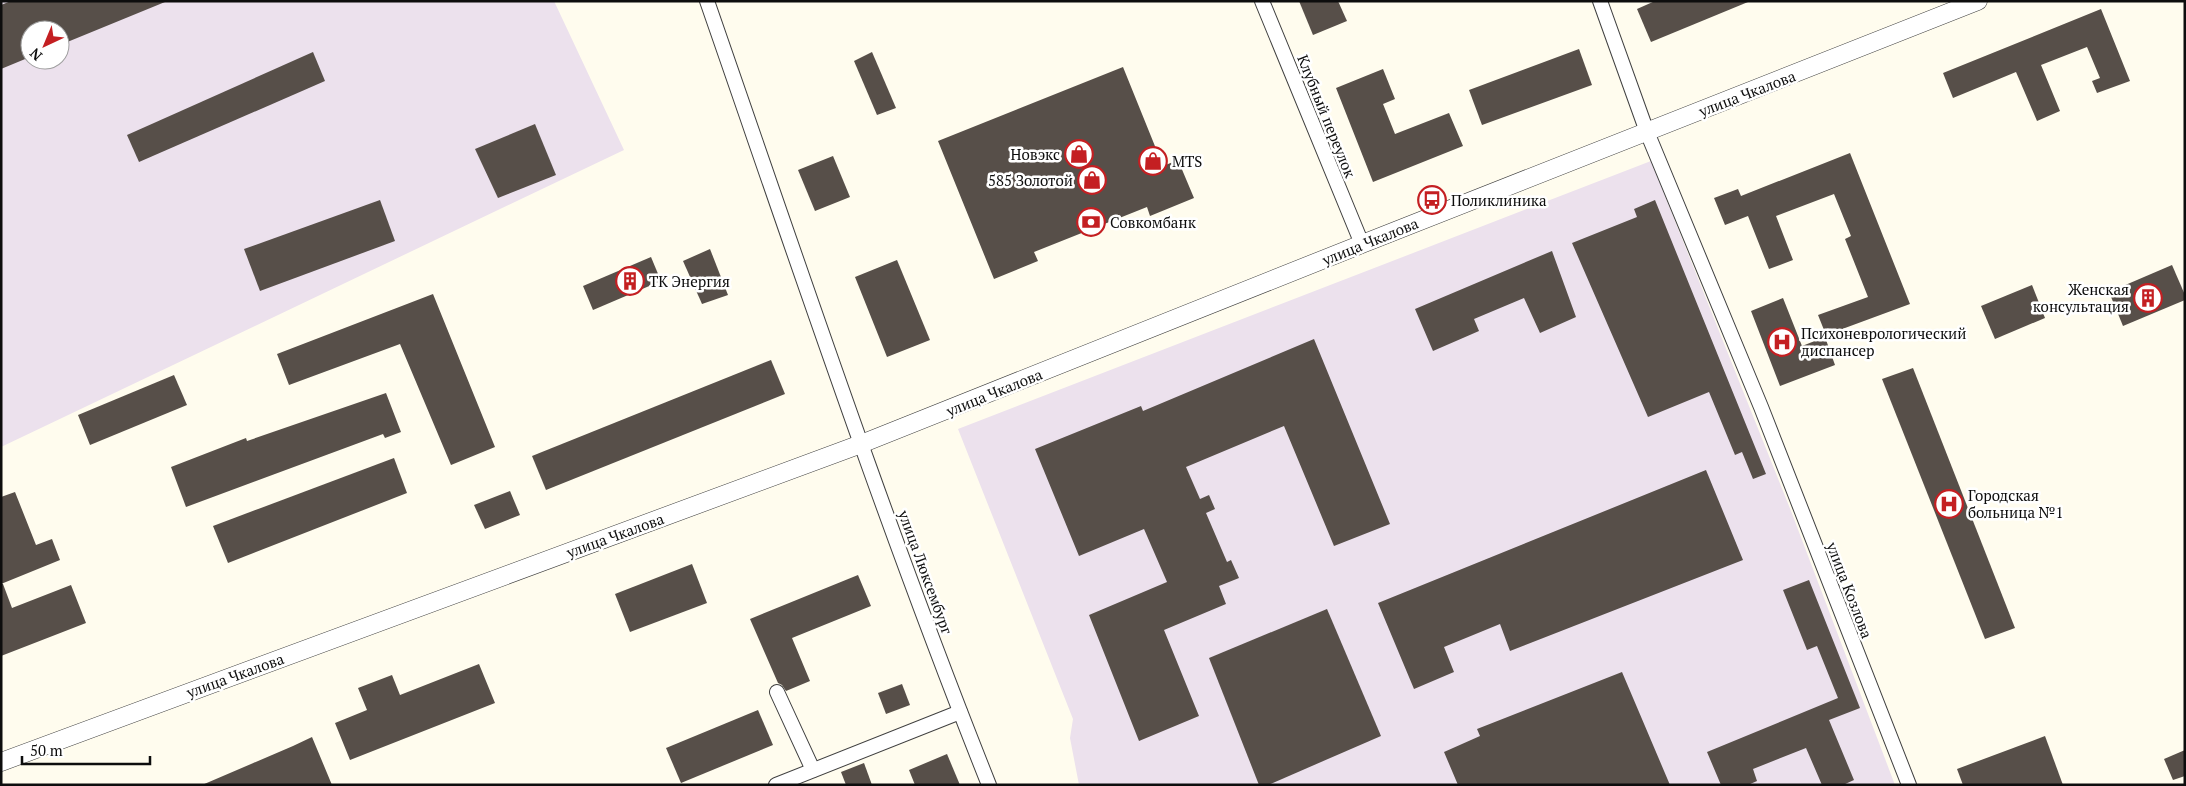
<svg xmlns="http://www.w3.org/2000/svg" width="2186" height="786" viewBox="0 0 2186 786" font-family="'PT Serif',serif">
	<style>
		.industrial { fill: #ece1ed; fill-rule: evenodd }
		.building { fill: #574f49 }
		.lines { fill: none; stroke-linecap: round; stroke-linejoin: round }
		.minor-casing { stroke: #404040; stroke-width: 16 }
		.tertiary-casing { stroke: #404040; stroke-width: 19 }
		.minor { stroke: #fff; stroke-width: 14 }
		.tertiary { stroke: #fff; stroke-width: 18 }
		.labels { text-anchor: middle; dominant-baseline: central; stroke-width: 5; stroke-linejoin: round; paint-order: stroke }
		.street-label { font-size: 15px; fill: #0d0d0d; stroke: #fff }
		.poi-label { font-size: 15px; fill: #0d0d0d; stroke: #fff; text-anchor: start }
	</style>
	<rect width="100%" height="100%" fill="#fffcee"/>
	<!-- industrial -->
	<g class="industrial">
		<path d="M 1,1 L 554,1 L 624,150 L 1,447 ZM 30,30 L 60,30 L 60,60 L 30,60 Z"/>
		<path d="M 1651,161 L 1791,511 L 1895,785 L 1079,785 L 1070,738 L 1073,719 L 958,429 Z"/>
	</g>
	<!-- building -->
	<g class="building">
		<path d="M 11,1 L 165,1 L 165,2 L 60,45 L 60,30 L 30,30 L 30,57 L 1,69 L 1,5 Z"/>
		<path d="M 1299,1 L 1338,1 L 1347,21 L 1313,35 Z"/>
		<path d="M 1655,1 L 1748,1 L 1748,2 L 1651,42 L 1637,9 Z"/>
		<path d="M 2101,9 L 2130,81 L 2097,93 L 2092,81 L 2100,78 L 2087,47 L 2041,65 L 2060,111 L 2037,121 L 2016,72 L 1953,98 L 1943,73 Z"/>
		<path d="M 1579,49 L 1592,85 L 1482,125 L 1469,90 Z"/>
		<path d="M 313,52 L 325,81 L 139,162 L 127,135 Z"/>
		<path d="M 872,52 L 896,108 L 877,115 L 854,61 Z"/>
		<path d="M 1123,67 L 1163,166 L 1178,160 L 1194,198 L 1150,216 L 1147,207 L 1034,252 L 1038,261 L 994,279 L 938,141 Z"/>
		<path d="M 1383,69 L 1395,99 L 1383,104 L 1395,134 L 1449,113 L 1463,146 L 1373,182 L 1336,88 Z"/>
		<path d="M 535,124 L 556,175 L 498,198 L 475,149 Z"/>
		<path d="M 1850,153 L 1910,304 L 1826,335 L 1818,315 L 1868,297 L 1845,239 L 1851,236 L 1834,194 L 1776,216 L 1793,260 L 1769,269 L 1748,216 L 1725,225 L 1714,198 L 1738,189 L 1741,196 Z"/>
		<path d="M 833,156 L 850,197 L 815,211 L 798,170 Z"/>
		<path d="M 380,200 L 395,241 L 260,291 L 244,249 Z"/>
		<path d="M 1655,200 L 1766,474 L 1753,479 L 1742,452 L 1735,455 L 1709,392 L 1648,417 L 1572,243 L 1637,217 L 1634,209 Z"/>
		<path d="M 710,249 L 728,295 L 702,304 L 683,261 Z"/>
		<path d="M 1552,251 L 1576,317 L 1540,333 L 1524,298 L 1474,319 L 1479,331 L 1433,351 L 1415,309 Z"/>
		<path d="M 651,257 L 661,281 L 593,310 L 583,286 Z"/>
		<path d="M 897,260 L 930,340 L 887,357 L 855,277 Z"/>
		<path d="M 2172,265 L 2185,295 L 2185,300 L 2123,326 L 2109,292 Z"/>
		<path d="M 2032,285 L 2045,318 L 1995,339 L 1981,306 Z"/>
		<path d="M 433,294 L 495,447 L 451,465 L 400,344 L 289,385 L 277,354 Z"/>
		<path d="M 1783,298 L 1802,346 L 1825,337 L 1835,365 L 1780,386 L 1751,311 Z"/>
		<path d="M 1314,339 L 1390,524 L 1334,546 L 1284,426 L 1186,467 L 1200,499 L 1209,495 L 1215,509 L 1206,513 L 1227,562 L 1231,560 L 1239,578 L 1219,586 L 1226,604 L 1164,630 L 1199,716 L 1139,741 L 1089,615 L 1167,582 L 1144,529 L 1079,556 L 1035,449 L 1141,406 L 1143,411 Z"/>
		<path d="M 771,360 L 785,394 L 546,490 L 532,456 Z"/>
		<path d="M 1913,368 L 2015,628 L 1985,639 L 1882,379 Z"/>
		<path d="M 174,375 L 187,405 L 90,445 L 78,415 Z"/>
		<path d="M 386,393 L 401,432 L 385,438 L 383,434 L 186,507 L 171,467 L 246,438 L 247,441 Z"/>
		<path d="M 394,458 L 407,493 L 228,563 L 213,526 Z"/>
		<path d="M 1706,470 L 1743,560 L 1510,651 L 1500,624 L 1444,647 L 1454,672 L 1414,689 L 1378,603 Z"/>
		<path d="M 510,491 L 520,515 L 485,529 L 474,505 Z"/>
		<path d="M 15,492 L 36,545 L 52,539 L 60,560 L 1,584 L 1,497 Z"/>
		<path d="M 692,564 L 707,603 L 630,632 L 615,594 Z"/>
		<path d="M 858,575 L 871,606 L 792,638 L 810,681 L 786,691 L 782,685 L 778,683 L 750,619 Z"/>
		<path d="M 1809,580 L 1860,708 L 1829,720 L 1854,780 L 1843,785 L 1822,785 L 1806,748 L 1753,769 L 1757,781 L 1748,785 L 1721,785 L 1707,752 L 1838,698 L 1817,646 L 1807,650 L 1783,590 Z"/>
		<path d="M 1,584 L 3,584 L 12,608 L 71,585 L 86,623 L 1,656 Z"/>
		<path d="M 1327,609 L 1381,736 L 1268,785 L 1259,785 L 1209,658 Z"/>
		<path d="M 479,664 L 495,703 L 350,760 L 335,723 L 367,710 L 358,688 L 392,675 L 400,695 Z"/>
		<path d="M 1622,672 L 1670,785 L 1458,785 L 1444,752 L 1480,736 L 1477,729 Z"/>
		<path d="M 902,684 L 910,705 L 886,714 L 878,693 Z"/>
		<path d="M 758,710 L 773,745 L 681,783 L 666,748 Z"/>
		<path d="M 2045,736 L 2063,785 L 1963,785 L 1957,769 Z"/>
		<path d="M 312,737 L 332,785 L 202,785 L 293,746 Z"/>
		<path d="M 2185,750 L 2185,776 L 2173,780 L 2164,759 Z"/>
		<path d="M 947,754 L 960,785 L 915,785 L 909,770 Z"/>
		<path d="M 864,763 L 872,785 L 846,785 L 841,772 Z"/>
	</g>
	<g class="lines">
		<defs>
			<g id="minor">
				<path d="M 707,1 C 798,263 886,527 989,785"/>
				<path d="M 1262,1 L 1362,244"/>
				<path d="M 1600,1 L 1647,132 L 1761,407 L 1909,785"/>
				<path d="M 777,692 L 813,770"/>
				<path d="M 776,785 L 960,712"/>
			</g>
			<path id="tertiary" d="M 1,762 L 861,444 L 1362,244 L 1978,1"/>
		</defs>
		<!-- minor casing -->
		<use href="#minor" class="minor-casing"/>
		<!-- tertiary casing -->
		<use href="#tertiary" class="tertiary-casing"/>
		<!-- minor -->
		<use href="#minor" class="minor"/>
		<!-- tertiary -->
		<use href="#tertiary" class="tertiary"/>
	</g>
	<!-- icons -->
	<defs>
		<symbol id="shop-ring" viewBox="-11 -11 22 22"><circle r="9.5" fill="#fff" stroke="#c41f22" stroke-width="1.5"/><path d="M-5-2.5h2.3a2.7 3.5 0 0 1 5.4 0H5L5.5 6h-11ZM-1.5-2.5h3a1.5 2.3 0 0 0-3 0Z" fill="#c41f22"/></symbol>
		<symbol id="bus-ring" viewBox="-11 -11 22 22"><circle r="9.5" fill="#fff" stroke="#c41f22" stroke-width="1.5"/><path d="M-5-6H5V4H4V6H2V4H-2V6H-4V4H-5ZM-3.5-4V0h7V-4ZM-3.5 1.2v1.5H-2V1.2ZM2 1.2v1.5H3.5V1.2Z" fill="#c41f22"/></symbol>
		<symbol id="bank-ring" viewBox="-11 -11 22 22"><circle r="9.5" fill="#fff" stroke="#c41f22" stroke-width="1.5"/><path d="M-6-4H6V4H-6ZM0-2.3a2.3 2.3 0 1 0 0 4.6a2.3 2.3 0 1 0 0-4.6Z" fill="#c41f22"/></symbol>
		<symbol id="building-ring" viewBox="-11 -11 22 22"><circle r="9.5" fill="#fff" stroke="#c41f22" stroke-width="1.5"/><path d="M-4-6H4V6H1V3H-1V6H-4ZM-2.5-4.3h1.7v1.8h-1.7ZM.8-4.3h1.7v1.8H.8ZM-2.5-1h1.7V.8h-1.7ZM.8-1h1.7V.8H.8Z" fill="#c41f22"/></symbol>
		<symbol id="hospital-ring" viewBox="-11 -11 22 22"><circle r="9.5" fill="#fff" stroke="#c41f22" stroke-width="1.5"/><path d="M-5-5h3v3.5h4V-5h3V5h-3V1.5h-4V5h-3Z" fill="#c41f22"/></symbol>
	</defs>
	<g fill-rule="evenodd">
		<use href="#shop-ring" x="1063" y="138" width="32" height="32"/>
		<use href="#shop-ring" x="1137" y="145" width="32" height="32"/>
		<use href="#shop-ring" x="1076" y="164" width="32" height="32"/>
		<use href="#bus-ring" x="1416" y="184" width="32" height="32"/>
		<use href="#bank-ring" x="1075" y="206" width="32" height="32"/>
		<use href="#building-ring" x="614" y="265" width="32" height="32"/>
		<use href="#building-ring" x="2132" y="282" width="32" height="32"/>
		<use href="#hospital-ring" x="1766" y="326" width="32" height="32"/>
		<use href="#hospital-ring" x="1933" y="488" width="32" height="32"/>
	</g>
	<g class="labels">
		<!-- street labels -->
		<g class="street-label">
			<text transform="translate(1747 93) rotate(-21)">улица Чкалова</text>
			<text transform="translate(1327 116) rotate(68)">Клубный переулок</text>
			<text transform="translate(1370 241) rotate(-22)">улица Чкалова</text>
			<text transform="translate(994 392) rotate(-22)">улица Чкалова</text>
			<text transform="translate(615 535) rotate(-20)">улица Чкалова</text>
			<text transform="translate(926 572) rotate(70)">улица Люксембург</text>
			<text transform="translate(1850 590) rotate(69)">улица Козлова</text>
			<text transform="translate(235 675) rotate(-20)">улица Чкалова</text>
		</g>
		<!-- poi labels -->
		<g class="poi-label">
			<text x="1060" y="154" text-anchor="end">Новэкс</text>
			<text x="1172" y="161">MTS</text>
			<text x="1073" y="180" text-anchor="end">585 Золотой</text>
			<text x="1451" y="200">Поликлиника</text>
			<text x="1110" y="222">Совкомбанк</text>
			<text x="649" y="281">ТК Энергия</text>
			<text x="2129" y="289" text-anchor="end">Женская<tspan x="2129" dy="17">консультация</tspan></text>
			<text x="1801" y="333">Психоневрологический<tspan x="1801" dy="17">диспансер</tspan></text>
			<text x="1968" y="495">Городская<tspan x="1968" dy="17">больница №1</tspan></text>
		</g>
	</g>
	<!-- border -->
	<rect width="2186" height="786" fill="none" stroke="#0d0d0d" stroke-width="5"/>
	<!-- north arrow -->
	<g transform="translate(45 45) rotate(224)"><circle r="24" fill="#ffffff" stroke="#9e9e9e"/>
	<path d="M0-4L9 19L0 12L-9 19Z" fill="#c41f22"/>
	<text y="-8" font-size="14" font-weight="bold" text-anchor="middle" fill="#0d0d0d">N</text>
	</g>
	<!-- scale -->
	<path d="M22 756v8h128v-8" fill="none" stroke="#0d0d0d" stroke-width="2.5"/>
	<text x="30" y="756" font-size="15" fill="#0d0d0d" stroke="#ffffff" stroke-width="4" paint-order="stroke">50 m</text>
</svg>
